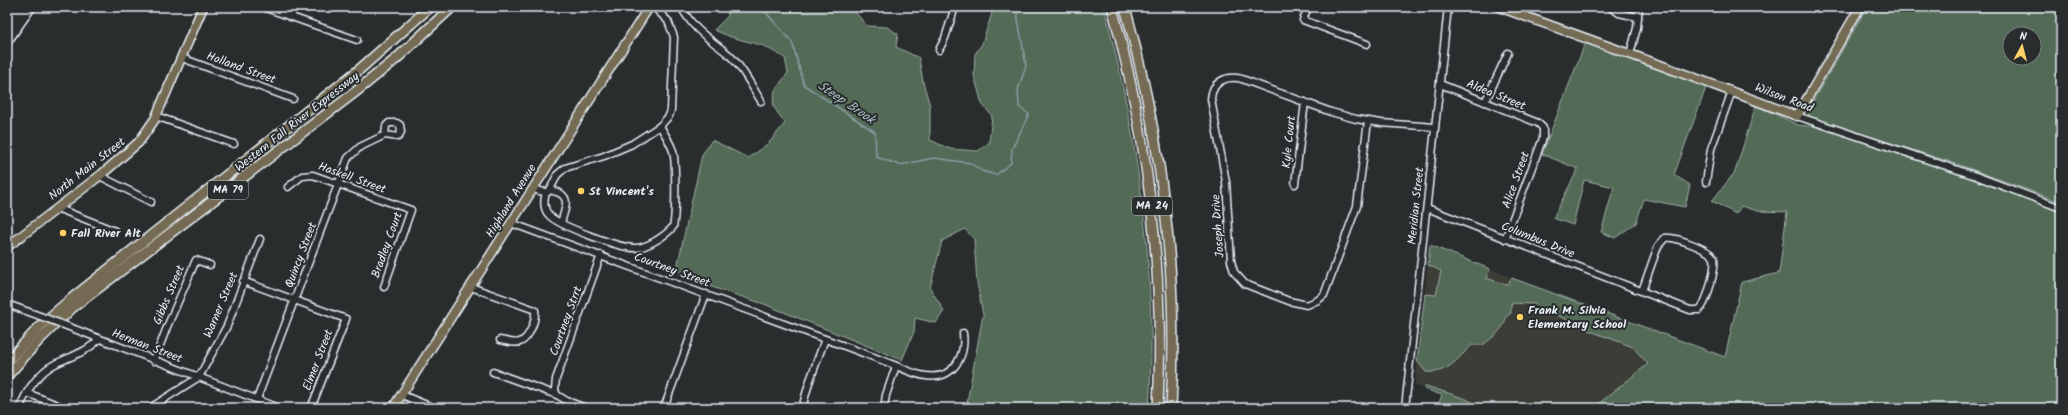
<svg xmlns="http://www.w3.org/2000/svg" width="2068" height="415" viewBox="0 0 2068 415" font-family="Kalam,sans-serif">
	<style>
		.built { fill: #3e3d39 }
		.green { fill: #536a56; stroke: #9eaea7; fill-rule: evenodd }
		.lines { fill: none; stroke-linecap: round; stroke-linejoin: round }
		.stream { stroke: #899da5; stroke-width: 1.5 }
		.minor-casing { stroke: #e8f1f8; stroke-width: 9 }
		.major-casing { stroke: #e8f1f8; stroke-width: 11 }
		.highway-casing { stroke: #e8f1f8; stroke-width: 12 }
		.minor { stroke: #2a2d2e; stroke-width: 6 }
		.major { stroke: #756b52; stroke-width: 8 }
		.highway { stroke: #756b52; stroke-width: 9 }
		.rail { stroke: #e8f1f8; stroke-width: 1.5 }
		.minor-bridge-casing { stroke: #e8f1f8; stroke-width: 9; stroke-linecap: butt }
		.minor-bridge { stroke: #2a2d2e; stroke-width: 6 }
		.poi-dot { fill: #ffd166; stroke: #2a2d2e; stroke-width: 1.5 }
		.labels { text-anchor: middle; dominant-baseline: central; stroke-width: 4; stroke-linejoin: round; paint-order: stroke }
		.shield { fill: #2a2d2e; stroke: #afb6bb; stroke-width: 1 }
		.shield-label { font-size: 11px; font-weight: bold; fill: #e8f1f8 }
		.street-label { font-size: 12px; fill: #e8f1f8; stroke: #2a2d2e }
		.poi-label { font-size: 12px; font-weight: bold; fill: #e8f1f8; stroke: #2a2d2e; text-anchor: start }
		.water-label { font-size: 13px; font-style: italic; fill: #a8b9c0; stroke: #2a2d2e }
	</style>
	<rect width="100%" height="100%" fill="#2a2d2e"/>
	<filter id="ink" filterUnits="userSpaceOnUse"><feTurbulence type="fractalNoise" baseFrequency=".025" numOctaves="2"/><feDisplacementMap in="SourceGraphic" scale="8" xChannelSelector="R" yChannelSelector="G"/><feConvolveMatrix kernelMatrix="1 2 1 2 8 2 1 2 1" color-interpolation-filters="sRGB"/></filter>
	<g filter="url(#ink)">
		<!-- built -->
		<path class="built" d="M 1430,245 L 1492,270 L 1678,340 L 1653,408 L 1476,408 L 1415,385 Z"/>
		<!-- green -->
		<g class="green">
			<path d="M 727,7 L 851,7 L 867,26 L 887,27 L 898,34 L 896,47 L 919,58 L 923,82 L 930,106 L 930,140 L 950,149 L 978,151 L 989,143 L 992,116 L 982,104 L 974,75 L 975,54 L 982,44 L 994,7 L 1104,7 C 1138,136 1158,274 1149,408 L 966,408 L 983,315 L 977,282 L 974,239 L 965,229 L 942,241 L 930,288 L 944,311 L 936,323 L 915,318 L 914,332 L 902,360 L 764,304 L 681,277 L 678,263 L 702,155 L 712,140 L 748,158 L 769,143 L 785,123 L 773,106 L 775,90 L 788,73 L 785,58 L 764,46 L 731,37 L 714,30 L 728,16 Z"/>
			<path d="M 1867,7 L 2061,7 L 2061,202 L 1957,164 L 1809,117 L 1808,110 ZM 2010,34 L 2034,34 L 2034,58 L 2010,58 Z"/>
			<path d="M 1586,41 L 1707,85 L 1674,175 L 1690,185 L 1685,207 L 1644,199 L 1636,223 L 1615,238 L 1601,232 L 1614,187 L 1584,180 L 1573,225 L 1553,218 L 1578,169 L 1542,154 Z"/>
			<path d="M 1756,105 L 1798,125 L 1819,127 L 1958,173 L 2061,212 L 2061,408 L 1597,408 L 1597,405 L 1648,364 L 1633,347 L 1588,330 L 1534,304 L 1511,303 L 1511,313 L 1506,317 C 1504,330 1493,337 1483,345 L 1472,345 C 1457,359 1448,374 1426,372 L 1417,361 L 1425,294 L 1436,295 L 1441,271 L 1428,265 L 1430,245 L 1490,269 L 1486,278 L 1507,285 L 1512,278 L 1725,357 L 1742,282 L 1779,273 L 1787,212 L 1758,211 L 1741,206 L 1736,214 L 1712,201 L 1735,172 Z"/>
			<path d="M 1426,386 L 1466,399 L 1483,408 L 1437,408 L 1442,395 L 1424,389 Z"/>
		</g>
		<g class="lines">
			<!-- stream -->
			<path class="stream" d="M 761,7 L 792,42 L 804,85 L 875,132 L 876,157 L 900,165 L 934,158 L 970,163 L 982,171 L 996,175 L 1011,163 L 1012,149 L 1029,114 L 1019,107 L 1018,90 L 1026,66 L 1016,7"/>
			<defs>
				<g id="minor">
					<path d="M 263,7 L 357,40"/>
					<path d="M 681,7 C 695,31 706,36 727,53 C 741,65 751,85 761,101"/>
					<path d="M 1308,7 L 1303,20 L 1367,44"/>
					<path d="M 1610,7 L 1619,13 L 1638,17 L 1639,7"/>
					<path d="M 290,17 L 296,7"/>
					<path d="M 939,50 L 945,38 L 955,7"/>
					<path d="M 1630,54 L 1637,28 L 1638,17"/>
					<path d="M 182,58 L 293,99"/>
					<path d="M 1440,84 L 1538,123 L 1543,128 L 1543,138 L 1505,239"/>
					<path d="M 1485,102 L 1508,53"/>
					<path d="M 156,116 L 234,144"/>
					<path d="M 1797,116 L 1976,176 L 2061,208"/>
					<path d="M 1368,121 L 1357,206 L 1324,295 L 1318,300 L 1307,305 L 1289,301 L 1245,284 L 1234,272 L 1231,261 L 1226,182 L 1211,99 C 1212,81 1227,75 1242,79 L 1331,112 L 1356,119 L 1381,123 L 1435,127"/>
					<path d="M 100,176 L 151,202"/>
					<path d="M 1706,182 L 1711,149 L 1732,91"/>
					<path d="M 1295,184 L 1305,102"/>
					<path d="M 288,187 L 302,176 L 313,175 L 411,210 L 384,287"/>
					<path d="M 533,188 L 539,191 L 546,192 C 544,199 543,209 549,215 C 558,226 623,249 636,248 C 648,247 665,236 673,227 C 676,215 676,163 673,151 C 670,142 665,134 660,126 L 669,116 L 671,110 L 674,37 L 668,21 L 654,7"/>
					<path d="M 550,190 L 557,175 L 565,168 L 604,156 L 632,144 L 660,126"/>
					<path d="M 548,192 L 550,190 C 574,195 565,207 561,223"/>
					<path d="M 57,208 L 115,231"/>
					<path d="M 1427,208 L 1690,310 L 1699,310 C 1707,304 1716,268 1714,258 C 1709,249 1674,236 1665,238 L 1658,246 L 1642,291"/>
					<path d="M 511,223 L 825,339 L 809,383 L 802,408"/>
					<path d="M 243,281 L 346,319 L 311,408"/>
					<path d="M 471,287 L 535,310 C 536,319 530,338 520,342 C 515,344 506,341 500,340"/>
					<path d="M 7,304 L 40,316"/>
					<path d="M 64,325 L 279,408"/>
					<path d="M 825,339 C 848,347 871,356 894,365 C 904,369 915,375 926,376 C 953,380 966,357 963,333"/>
					<path d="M 154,361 L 167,327 L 196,260 L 210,265"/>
					<path d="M 493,372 L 557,395 L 567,401 L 586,408"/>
					<path d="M 27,393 L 65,408"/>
					<path d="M 402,395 L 434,408"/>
					<path d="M 557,395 L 555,390 L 556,379 L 601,255"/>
					<path d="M 257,399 L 348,158 L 360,147 L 385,135 L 386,126 L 389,123 L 397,123 L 400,125 L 401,132 L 398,137 L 385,135"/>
					<path d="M 20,408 C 25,392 39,372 55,364 C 69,357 87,352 98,340"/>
					<path d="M 150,408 L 199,377 L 227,326 L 260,239"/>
					<path d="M 664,408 L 706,294"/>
					<path d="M 884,408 L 886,395 L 896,366"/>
					<path d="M 1405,408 L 1448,7"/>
				</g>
				<g id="major">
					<path d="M 1499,7 L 1660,65 L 1797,116 L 1860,7"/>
					<path d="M 7,247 L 102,174 L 139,142 L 155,119 L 203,7"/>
					<path d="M 393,408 L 649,7"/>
				</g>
				<g id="highway">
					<path d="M 1112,7 C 1148,139 1165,271 1158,408"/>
					<path d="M 1125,7 C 1161,138 1179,272 1171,408"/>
					<path d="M 7,362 L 42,324 L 70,300 L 360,69 L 430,7"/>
					<path d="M 7,376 L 39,340 L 72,308 L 354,93 L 396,59 L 452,7"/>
				</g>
			</defs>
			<!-- minor casing -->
			<use href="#minor" class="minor-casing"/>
			<!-- major casing -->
			<use href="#major" class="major-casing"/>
			<!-- highway casing -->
			<use href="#highway" class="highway-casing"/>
			<!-- minor -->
			<use href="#minor" class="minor"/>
			<!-- major -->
			<use href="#major" class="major"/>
			<!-- highway -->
			<use href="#highway" class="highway"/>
			<!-- rail -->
			<path class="rail" d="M 7,50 L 37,7"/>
			<defs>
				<path id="minor-bridge" d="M 40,316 L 64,325"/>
			</defs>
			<!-- minor-bridge casing -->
			<use href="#minor-bridge" class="minor-bridge-casing"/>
			<!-- minor-bridge -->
			<use href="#minor-bridge" class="minor-bridge"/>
		</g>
	</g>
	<!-- markers -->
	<g class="poi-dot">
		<circle cx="581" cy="191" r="4"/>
		<circle cx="63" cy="233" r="4"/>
		<circle cx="1520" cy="317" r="4"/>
	</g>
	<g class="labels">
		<!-- shield labels -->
		<g class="shield">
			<rect x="208" y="181" width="40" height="18" rx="3"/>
			<rect x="1132" y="197" width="40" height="18" rx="3"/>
		</g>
		<g class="shield-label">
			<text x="228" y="190">MA 79</text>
			<text x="1152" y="206">MA 24</text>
		</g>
		<!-- street labels -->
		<g class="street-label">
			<text transform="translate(241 68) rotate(20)">Holland Street</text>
			<text transform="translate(1496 95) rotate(22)">Aldea Street</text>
			<text transform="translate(1784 98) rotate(21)">Wilson Road</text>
			<text transform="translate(297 122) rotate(-38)">Western Fall River Expressway</text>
			<text transform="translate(1289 142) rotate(-84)">Kyle Court</text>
			<text transform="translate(87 169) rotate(-38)">North Main Street</text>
			<text transform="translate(352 178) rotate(20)">Haskell Street</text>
			<text transform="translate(1516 180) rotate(-70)">Alice Street</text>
			<text transform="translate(511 201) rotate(-58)">Highland Avenue</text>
			<text transform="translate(1416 206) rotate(-84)">Meridian Street</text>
			<text transform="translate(1218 226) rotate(-94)">Joseph Drive</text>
			<text transform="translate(1538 240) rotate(22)">Columbus Drive</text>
			<text transform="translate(387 245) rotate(-70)">Bradley Court</text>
			<text transform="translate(301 255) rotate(-69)">Quincy Street</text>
			<text transform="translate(672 270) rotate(20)">Courtney Street</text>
			<text transform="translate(169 295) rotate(-67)">Gibbs Street</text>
			<text transform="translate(221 305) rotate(-67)">Warner Street</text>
			<text transform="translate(566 321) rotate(-70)">Courtney Strrt</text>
			<text transform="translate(147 346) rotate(21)">Herman Street</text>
			<text transform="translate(318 360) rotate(-69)">Elmer Street</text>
		</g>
		<!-- poi labels -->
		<g class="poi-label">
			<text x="589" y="191">St Vincent's</text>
			<text x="71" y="233">Fall River Alt</text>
			<text x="1528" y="310">Frank M. Silvia<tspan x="1528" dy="14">Elementary School</tspan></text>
		</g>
		<!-- water labels -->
		<g class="water-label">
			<text transform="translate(846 103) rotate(34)">Steep Brook</text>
		</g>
	</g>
	<!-- margin -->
	<rect width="2068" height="415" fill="none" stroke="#2a2d2e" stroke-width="24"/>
	<rect x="12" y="12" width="2044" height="391" fill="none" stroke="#e8f1f8" stroke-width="1.5" filter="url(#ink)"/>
	<!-- north arrow -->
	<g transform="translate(2022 46) rotate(7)"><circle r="19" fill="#2a2d2e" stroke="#767b7f"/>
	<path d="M0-3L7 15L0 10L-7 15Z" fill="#ffd166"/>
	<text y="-6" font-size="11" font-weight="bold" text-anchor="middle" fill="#e8f1f8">N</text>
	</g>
</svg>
